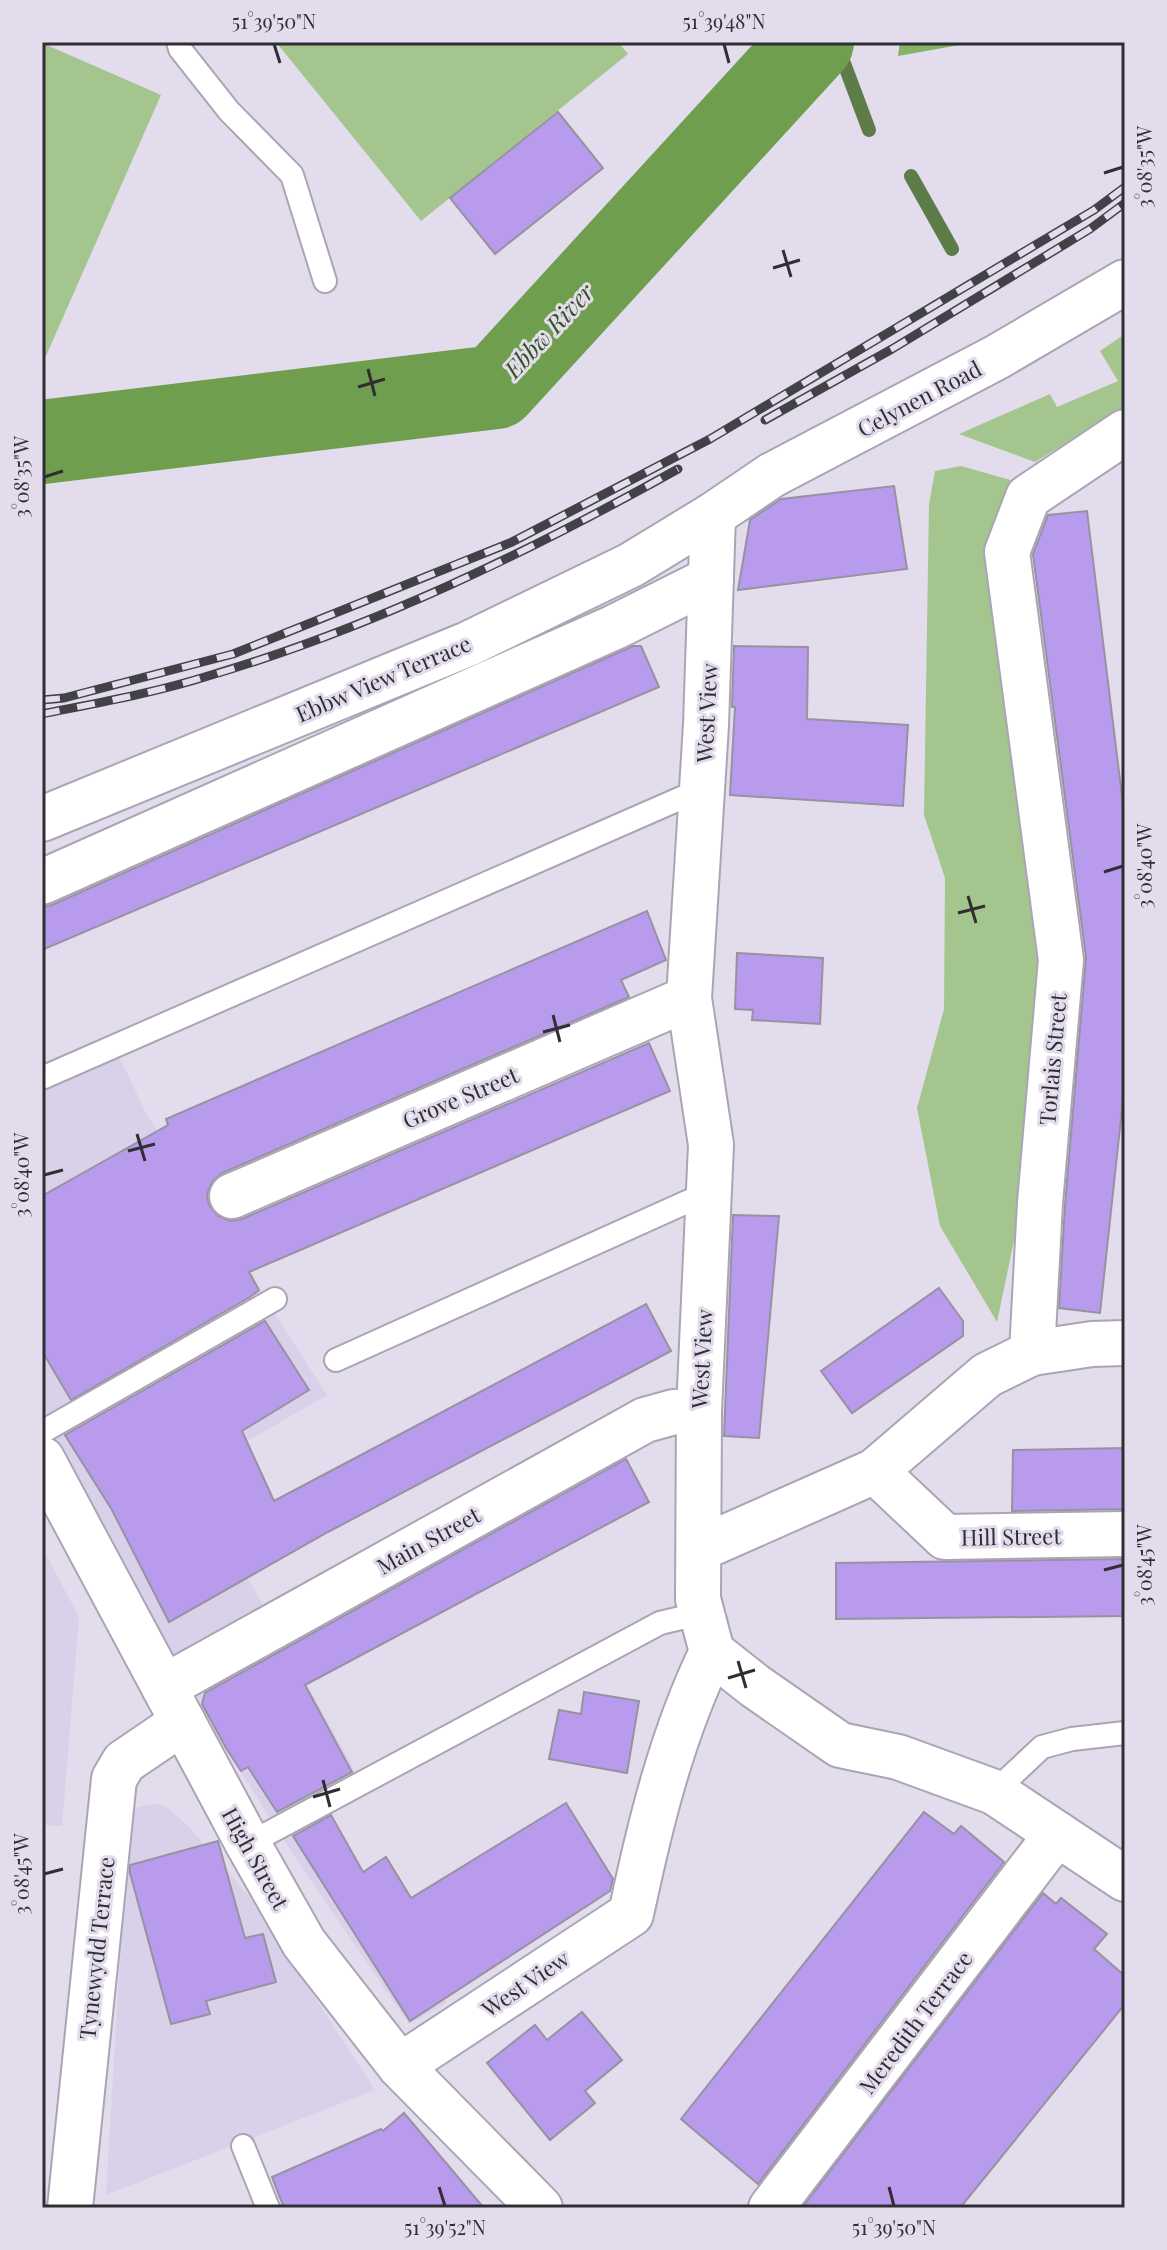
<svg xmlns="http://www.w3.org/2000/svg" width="1167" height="2250" viewBox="0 0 1167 2250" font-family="'Playfair Display',serif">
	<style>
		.built { fill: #d9d1e9 }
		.green { fill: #a4c68e }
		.forest { fill: #84b364 }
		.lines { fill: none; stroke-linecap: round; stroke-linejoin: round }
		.stream { stroke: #5d7c47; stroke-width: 14 }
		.river { stroke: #709e4f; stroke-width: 84 }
		.building { fill: #b99bed; stroke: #9792a1; stroke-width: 2 }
		.service-casing { stroke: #aaa5b5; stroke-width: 26 }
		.minor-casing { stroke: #aaa5b5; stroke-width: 48 }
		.tertiary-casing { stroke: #aaa5b5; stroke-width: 48 }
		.service { stroke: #fff; stroke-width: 22 }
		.minor { stroke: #fff; stroke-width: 44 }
		.tertiary { stroke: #fff; stroke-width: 44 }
		.rail-casing { stroke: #434148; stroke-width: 9 }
		.rail { stroke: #e2dced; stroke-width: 6; stroke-dasharray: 18; stroke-linecap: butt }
		.ticks { fill: none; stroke: #302e34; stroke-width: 3 }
		.labels { text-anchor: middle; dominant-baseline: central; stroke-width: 6; stroke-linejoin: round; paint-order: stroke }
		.street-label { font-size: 22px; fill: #302e34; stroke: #e2dced }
		.water-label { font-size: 24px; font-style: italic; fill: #34521b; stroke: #e2dced }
		.neatline { fill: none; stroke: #302e34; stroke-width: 3 }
		.ticks-label { font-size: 20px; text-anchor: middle; fill: #302e34 }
	</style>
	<rect width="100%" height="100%" fill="#e2dced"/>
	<!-- built -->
	<g class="built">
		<path d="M 113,1044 L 146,1113 L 327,1395 L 187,1476 L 257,1594 L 367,1793 L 328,1815 L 447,2003 L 409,2024 L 292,1853 L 220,1739 L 42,1412 L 42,1073 Z"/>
		<path d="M 42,1547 L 79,1617 L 62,1826 L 42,1825 Z"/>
		<path d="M 157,1804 L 168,1808 L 188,1826 L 248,1895 L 375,2090 L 106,2195 L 128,1818 L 138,1807 Z"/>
	</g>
	<!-- green -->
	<g class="green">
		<path d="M 276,42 L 618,42 L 628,54 L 421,221 Z"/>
		<path d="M 42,43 L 161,95 L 42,365 Z"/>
		<path d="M 1125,334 L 1125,407 L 1035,462 L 959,434 L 1050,394 L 1057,407 L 1118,381 L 1100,351 Z"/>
		<path d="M 961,466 L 1014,481 L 985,549 L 1043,955 L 1022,1202 L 997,1322 L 940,1226 L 917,1108 L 944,1009 L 945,878 L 924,815 L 929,504 L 935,471 Z"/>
	</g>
	<!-- forest -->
	<path class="forest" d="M 900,42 L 976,42 L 898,56 Z"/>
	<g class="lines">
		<!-- stream -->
		<g class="stream">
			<path d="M 836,42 L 869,130"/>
			<path d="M 911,176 L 952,249"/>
		</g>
		<!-- river -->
		<path class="river" d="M 42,442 L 496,387 L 812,42"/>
	</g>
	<!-- building -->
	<g class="building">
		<path d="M 558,112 L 603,168 L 495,254 L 450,198 Z"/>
		<path d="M 894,486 L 907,569 L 738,590 L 750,520 L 781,499 Z"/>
		<path d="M 1087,511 L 1125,821 L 1125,1081 L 1100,1313 L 1059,1308 L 1065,1205 L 1086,957 L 1033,554 L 1048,515 Z"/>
		<path d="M 633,646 L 641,646 L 659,687 L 42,950 L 42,907 L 52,905 Z"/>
		<path d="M 734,646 L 808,647 L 807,719 L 908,725 L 903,806 L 730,795 L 735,707 L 732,707 Z"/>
		<path d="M 647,911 L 666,960 L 621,980 L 629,997 L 222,1173 L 212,1182 L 207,1194 L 209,1205 L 218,1216 L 230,1221 L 242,1219 L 649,1043 L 670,1091 L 249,1272 L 259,1290 L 250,1297 L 71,1400 L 42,1351 L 42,1196 L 168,1125 L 166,1119 Z"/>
		<path d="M 737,953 L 823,958 L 820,1024 L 752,1020 L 753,1010 L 735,1009 Z"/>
		<path d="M 733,1215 L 779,1216 L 759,1438 L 724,1436 Z"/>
		<path d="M 939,1288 L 963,1321 L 963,1336 L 852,1413 L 821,1371 Z"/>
		<path d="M 646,1304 L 671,1351 L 328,1532 L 169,1622 L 112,1510 L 65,1435 L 265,1321 L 309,1390 L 242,1431 L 274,1501 Z"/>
		<path d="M 1125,1448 L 1125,1509 L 1012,1511 L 1013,1450 Z"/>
		<path d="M 626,1459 L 649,1502 L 305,1685 L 352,1772 L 277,1812 L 248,1767 L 241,1771 L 226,1748 L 202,1704 L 205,1693 Z"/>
		<path d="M 1125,1559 L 1125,1616 L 836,1619 L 836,1563 Z"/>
		<path d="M 584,1692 L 639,1701 L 627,1773 L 549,1759 L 559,1710 L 581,1714 Z"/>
		<path d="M 566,1803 L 613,1879 L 610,1891 L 410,2021 L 293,1836 L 331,1815 L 363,1872 L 386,1857 L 411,1898 Z"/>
		<path d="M 924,1812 L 954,1834 L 961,1826 L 1004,1862 L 758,2184 L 681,2119 Z"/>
		<path d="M 218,1841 L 245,1938 L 263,1934 L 276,1982 L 206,2001 L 210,2014 L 171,2024 L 130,1873 L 130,1865 Z"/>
		<path d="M 1043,1893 L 1056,1904 L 1061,1898 L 1107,1934 L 1094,1949 L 1125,1976 L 1125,2004 L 960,2208 L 802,2208 Z"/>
		<path d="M 582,2012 L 622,2060 L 585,2091 L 595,2103 L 550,2140 L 487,2063 L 535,2025 L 547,2040 Z"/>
		<path d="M 404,2113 L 484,2208 L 284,2208 L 272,2177 L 381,2129 L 383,2131 Z"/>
	</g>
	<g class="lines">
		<defs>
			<g id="service">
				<path d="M 178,42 L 180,49 L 229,111 L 292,175 L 325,281"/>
				<path d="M 42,1078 L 702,789"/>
				<path d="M 336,1360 L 709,1192"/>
				<path d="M 42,1432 L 275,1299"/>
				<path d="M 994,1792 L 1042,1747 L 1072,1739 L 1125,1733"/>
				<path d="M 248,1844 L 660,1623 L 702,1613"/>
				<path d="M 243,2146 L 268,2208"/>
			</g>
			<g id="minor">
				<path d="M 42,819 L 468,644 L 631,565 L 713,515 L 772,475 L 997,357 L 1125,282"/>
				<path d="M 42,882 L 615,627 L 711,579"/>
				<path d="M 232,1196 L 689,998"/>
				<path d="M 1032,1353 L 1092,1344 L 1125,1343"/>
				<path d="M 875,1471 L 945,1537 L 1125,1534"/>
				<path d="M 699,1549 L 875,1471 L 987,1375 L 1032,1353 L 1040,1203 L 1061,960 L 1007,552 L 1028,497 L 1125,432"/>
				<path d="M 712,1652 L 755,1686 L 840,1745 L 898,1757 L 994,1792 L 1125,1879"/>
				<path d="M 164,1687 L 645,1420 L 674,1412 L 699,1411"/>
				<path d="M 400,2066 L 631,1914 C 650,1824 672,1734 712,1652 L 698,1599 L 699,1411 L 711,1145 L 689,998 L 706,725 L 713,515"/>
				<path d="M 70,2208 L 114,1779 L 124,1762 L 183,1722"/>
				<path d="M 771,2208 L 1057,1834"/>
			</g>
			<path id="tertiary" d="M 42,1459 L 248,1844 L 304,1943 L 400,2066 L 540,2208"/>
		</defs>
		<!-- service casing -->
		<use href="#service" class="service-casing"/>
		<!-- minor casing -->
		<use href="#minor" class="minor-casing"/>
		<!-- tertiary casing -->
		<use href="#tertiary" class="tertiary-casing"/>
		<!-- service -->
		<use href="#service" class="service"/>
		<!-- minor -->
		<use href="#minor" class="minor"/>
		<!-- tertiary -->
		<use href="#tertiary" class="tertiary"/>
		<defs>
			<g id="rail">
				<path d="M 765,420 L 892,349 L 1090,229 L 1125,203"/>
				<path d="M 42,700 L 64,698 L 233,654 L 512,542 L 710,439 L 1094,210 L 1125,187"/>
				<path d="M 42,714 C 97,703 154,693 208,676 C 372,628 529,552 678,469"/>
			</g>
		</defs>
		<!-- rail casing -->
		<use href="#rail" class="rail-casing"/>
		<!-- rail -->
		<use href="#rail" class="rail"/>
	</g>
	<!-- ticks -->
	<path class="ticks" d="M 274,44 L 280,63M 724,44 L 729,63M 1104,173 L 1123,167M 783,250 L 791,277M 773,268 L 800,260M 368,369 L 375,396M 358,387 L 385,379M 44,477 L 63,471M 1104,872 L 1123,866M 968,896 L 976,923M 958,913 L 985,906M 553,1015 L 560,1042M 543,1032 L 570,1025M 137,1134 L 145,1161M 128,1151 L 155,1144M 44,1175 L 63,1170M 1104,1570 L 1123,1565M 738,1661 L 746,1688M 728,1678 L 755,1670M 323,1780 L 330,1807M 313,1797 L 340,1789M 44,1874 L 63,1869M 439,2187 L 445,2206M 889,2187 L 894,2206"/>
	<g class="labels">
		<!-- street labels -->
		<g class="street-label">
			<text transform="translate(919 398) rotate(-28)">Celynen Road</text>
			<text transform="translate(383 678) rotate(-23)">Ebbw View Terrace</text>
			<text transform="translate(706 713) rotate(-87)">West View</text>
			<text transform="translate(1052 1059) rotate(-85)">Torlais Street</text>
			<text transform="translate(460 1097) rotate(-23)">Grove Street</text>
			<text transform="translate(701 1359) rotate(-87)">West View</text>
			<text transform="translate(1011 1536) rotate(-1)">Hill Street</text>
			<text transform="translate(428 1540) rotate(-29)">Main Street</text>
			<text transform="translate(256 1858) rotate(61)">High Street</text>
			<text transform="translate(96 1948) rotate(-84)">Tynewydd Terrace</text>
			<text transform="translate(525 1983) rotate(-34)">West View</text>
			<text transform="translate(915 2022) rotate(-53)">Meredith Terrace</text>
		</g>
		<!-- water labels -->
		<g class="water-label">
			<text transform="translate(548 330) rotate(-47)">Ebbw River</text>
		</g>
	</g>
	<!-- border -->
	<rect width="1167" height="2250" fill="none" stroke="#e2dced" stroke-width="88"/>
	<rect x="44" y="44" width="1079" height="2162" class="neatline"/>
	<g class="ticks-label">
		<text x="274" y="29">51°39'50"N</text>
		<text x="724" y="29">51°39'48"N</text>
		<text transform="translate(1145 167) rotate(-90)" y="7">3°08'35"W</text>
		<text transform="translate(22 477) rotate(-90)" y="7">3°08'35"W</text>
		<text transform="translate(1145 866) rotate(-90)" y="7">3°08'40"W</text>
		<text transform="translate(22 1175) rotate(-90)" y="7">3°08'40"W</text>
		<text transform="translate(1145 1565) rotate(-90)" y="7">3°08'45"W</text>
		<text transform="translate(22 1874) rotate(-90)" y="7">3°08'45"W</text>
		<text x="445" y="2235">51°39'52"N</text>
		<text x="894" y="2235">51°39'50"N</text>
	</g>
</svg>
